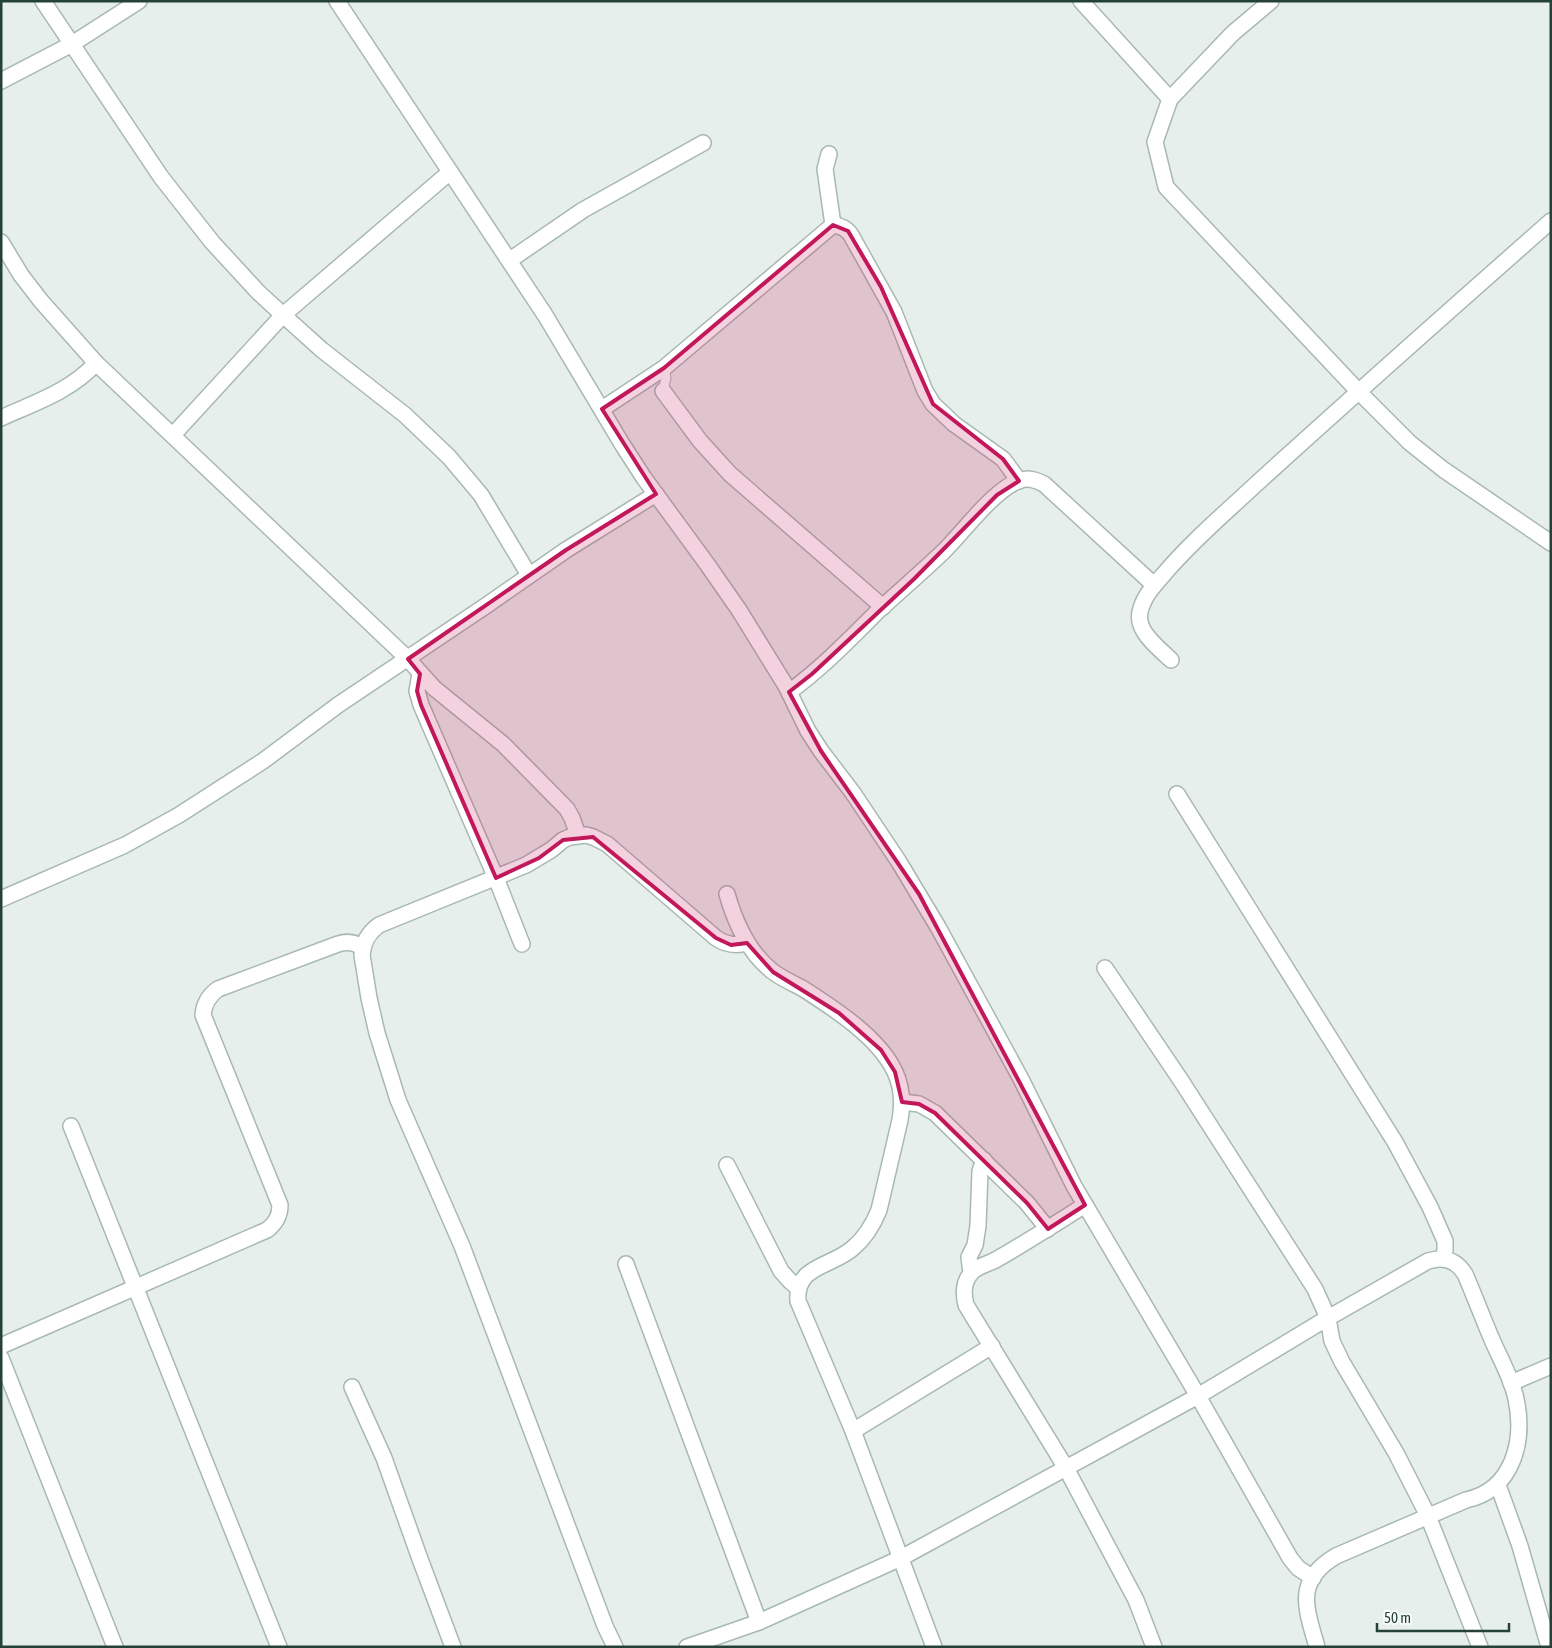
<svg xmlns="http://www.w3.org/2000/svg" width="1552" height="1648" viewBox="0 0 1552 1648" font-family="'Asap Condensed',sans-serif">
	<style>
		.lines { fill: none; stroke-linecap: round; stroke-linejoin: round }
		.lane-casing { stroke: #a8b8b2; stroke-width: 11 }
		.street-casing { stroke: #a8b8b2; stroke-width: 18 }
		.lane { stroke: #fff; stroke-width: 9 }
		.street { stroke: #fff; stroke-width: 15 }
		.marked { fill: #c2185b; fill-opacity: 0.2; stroke: #c2185b; stroke-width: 4; stroke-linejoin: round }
	</style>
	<rect width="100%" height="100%" fill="#e6efeb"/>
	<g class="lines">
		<defs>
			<path id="lane" d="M 663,391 L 666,378 L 664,368"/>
			<g id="street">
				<path d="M 43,1 L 161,177 L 212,242 L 258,292 L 283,315 L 322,350 L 405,415 L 449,457 L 481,495 L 529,575"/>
				<path d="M 337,1 L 545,315 L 622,444 L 644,478 L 707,564 L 739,610 L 786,686 L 808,731 L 821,751 L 853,793 L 899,862 L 938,927 L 1021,1079 L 1074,1186 L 1198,1396 L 1290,1558 L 1298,1568 L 1313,1578"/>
				<path d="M 1081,1 L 1170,99"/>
				<path d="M 1271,1 L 1233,33 L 1170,99 L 1155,142 L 1166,187 L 1358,391 L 1410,443 L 1444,470 L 1551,543"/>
				<path d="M 1,81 L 72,44 L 139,1"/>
				<path d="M 829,154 L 825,169 L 833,225"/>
				<path d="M 1,242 L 21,275 L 41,301 L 96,363 L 408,659 L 434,688 L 503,744 L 567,809 L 572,818 L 578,835"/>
				<path d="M 510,260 L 583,210 L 703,143"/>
				<path d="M 663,391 L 700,441 L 730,474 L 883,607"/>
				<path d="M 602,409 L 664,368 L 833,225 C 841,226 846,228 851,235 L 894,312 L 925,391 L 933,404 L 954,424 L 1003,459 L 1019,481"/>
				<path d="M 1,418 C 34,403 71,391 96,363"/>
				<path d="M 173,435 L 283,315 L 450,172"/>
				<path d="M 1171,660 C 1158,647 1133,630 1141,608 C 1145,595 1155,584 1164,574 C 1191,542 1223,515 1254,486 C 1352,397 1451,309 1551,221"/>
				<path d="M 420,674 L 417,691 L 421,705 L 496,878 L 522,944"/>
				<path d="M 789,692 C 822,668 850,639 879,610 C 901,590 923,571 944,551 C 965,530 992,492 1018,481 C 1028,477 1036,480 1044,484 L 1154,585"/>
				<path d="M 1177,794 L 1395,1142 L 1430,1207 L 1445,1241 L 1445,1250 L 1443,1259"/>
				<path d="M 727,894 C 735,922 748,952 772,971 C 781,978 792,983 802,988 C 833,1008 879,1037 895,1072 C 902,1087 903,1103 900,1120 L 879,1210 C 873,1225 865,1238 853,1248 C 832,1267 795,1265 798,1301 L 853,1431 L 934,1647"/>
				<path d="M 1,899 L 125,845 L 179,815 L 263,761 L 338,705 L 487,605 L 566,550 L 656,494"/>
				<path d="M 1105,968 L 1182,1082 L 1315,1289 L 1328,1318 L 1332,1341 L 1342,1362 L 1396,1453 L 1428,1516 L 1480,1647"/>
				<path d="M 902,1102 L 919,1104 L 935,1113 L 1027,1203 L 1048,1229"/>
				<path d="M 71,1126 L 279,1647"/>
				<path d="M 727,1165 L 781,1271 L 790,1281 L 798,1288"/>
				<path d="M 1085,1205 C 1057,1223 1028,1241 999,1258 C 990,1264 979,1265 972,1272 C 963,1282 963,1293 966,1305 L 1066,1468 L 1136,1600 L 1154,1647"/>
				<path d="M 626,1264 L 759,1622"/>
				<path d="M 971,1273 L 969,1257 L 975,1245 L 978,1226 L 980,1171 L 984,1160"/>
				<path d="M 1,1346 L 267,1230 C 276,1223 280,1216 280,1205 L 203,1015 C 204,1004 208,996 218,989 L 338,944 C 347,941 355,942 363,948"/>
				<path d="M 1,1358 L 115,1647"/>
				<path d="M 1511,1383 L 1551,1366"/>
				<path d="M 352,1387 L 384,1458 L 420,1559 L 453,1647"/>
				<path d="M 853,1431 L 992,1346"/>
				<path d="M 1498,1485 L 1520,1546 L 1549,1647"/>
				<path d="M 615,1647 L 605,1626 L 462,1246 L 398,1100 L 377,1033 L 369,998 L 362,955 C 363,942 368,933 379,925 L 526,865 L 551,850 L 563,840 L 570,837 L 586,835 L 593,837 L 607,844 L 716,938 C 726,945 735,946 747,943"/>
				<path d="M 687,1647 L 759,1622 L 901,1558 L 1198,1396 L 1321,1322 L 1428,1261 C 1444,1256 1456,1260 1465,1274 C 1475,1297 1483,1319 1493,1342 C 1501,1360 1512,1379 1516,1399 C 1525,1441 1513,1490 1466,1500 L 1336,1556 C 1294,1581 1306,1608 1317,1647"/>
			</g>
		</defs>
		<!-- lane casing -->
		<use href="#lane" class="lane-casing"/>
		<!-- street casing -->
		<use href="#street" class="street-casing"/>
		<!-- lane -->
		<use href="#lane" class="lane"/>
		<!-- street -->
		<use href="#street" class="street"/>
	</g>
	<!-- marked area -->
	<path class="marked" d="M 833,225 L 848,231 L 881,287 L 933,404 L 1003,459 L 1019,481 L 997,495 L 914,579 L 812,674 L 789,692 L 821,751 L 919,894 L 1085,1205 L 1048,1229 L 1027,1203 L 935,1113 L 919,1104 L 902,1102 L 895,1072 L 881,1050 L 839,1013 L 773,972 L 747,943 L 731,945 L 716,938 L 593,837 L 563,840 L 539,858 L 496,878 L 421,705 L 417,691 L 420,674 L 408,659 L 566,550 L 656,494 L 602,409 L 664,368 Z"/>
	<!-- border -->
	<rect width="1552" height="1648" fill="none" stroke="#24423a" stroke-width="5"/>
	<!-- scale -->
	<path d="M1377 1623v8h132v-8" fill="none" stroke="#24423a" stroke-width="2.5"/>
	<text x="1384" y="1623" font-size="15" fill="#24423a" stroke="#f7fbf9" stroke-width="4" paint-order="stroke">50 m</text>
</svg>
